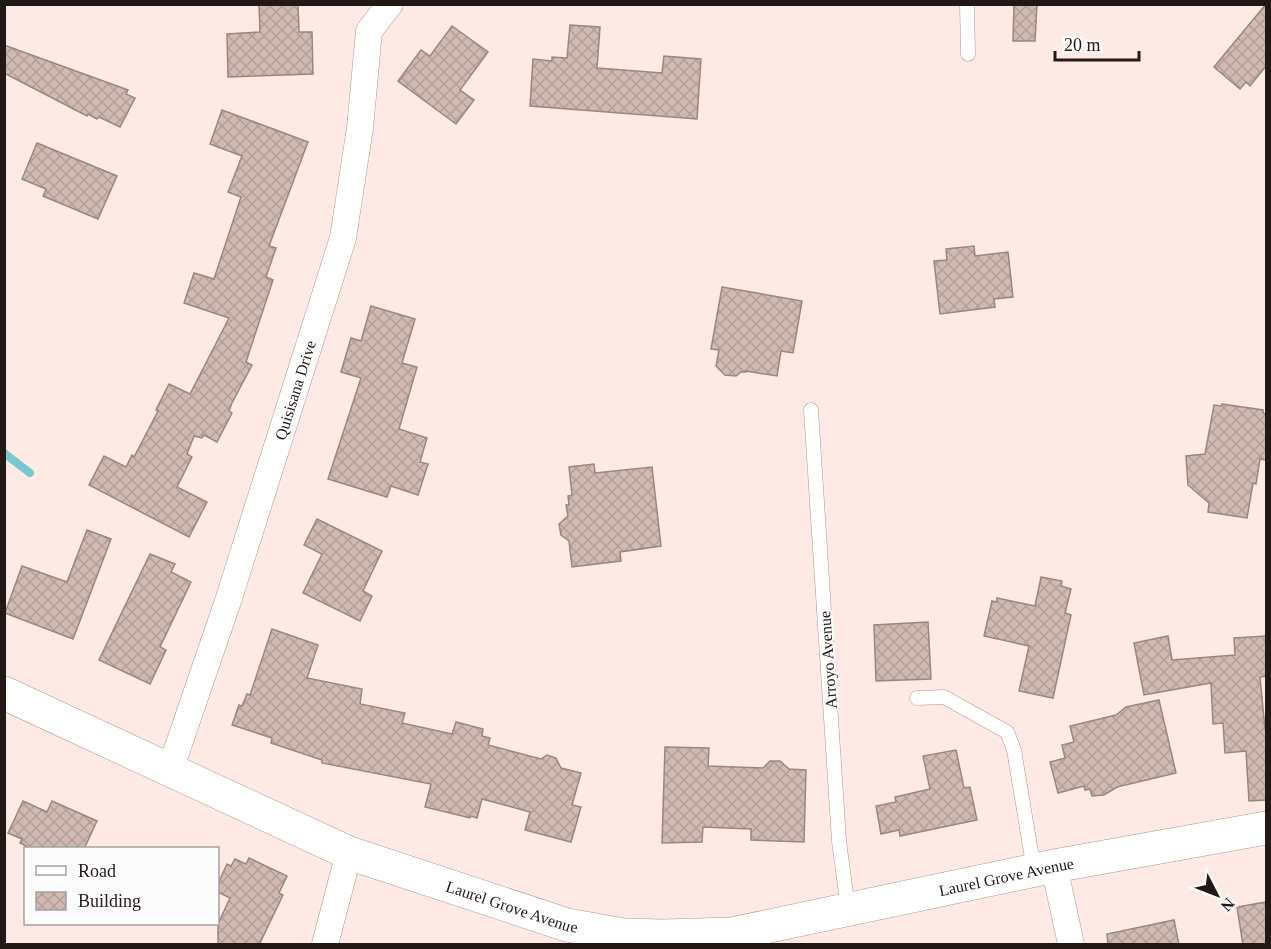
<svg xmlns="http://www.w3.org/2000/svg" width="1271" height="949" viewBox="0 0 1271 949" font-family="'Times New Roman',serif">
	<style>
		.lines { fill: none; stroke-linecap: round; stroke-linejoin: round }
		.stream { stroke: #77c8d1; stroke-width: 8 }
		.building { fill: url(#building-cross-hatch); stroke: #9b857e; stroke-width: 1.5 }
		.service-casing { stroke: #ac968f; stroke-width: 15 }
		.minor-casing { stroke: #ac968f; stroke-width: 27 }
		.tertiary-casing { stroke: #ac968f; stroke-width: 34 }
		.service { stroke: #fff; stroke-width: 14 }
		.minor { stroke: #fff; stroke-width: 26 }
		.tertiary { stroke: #fff; stroke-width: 33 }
		.labels { text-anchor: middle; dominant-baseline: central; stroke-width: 4.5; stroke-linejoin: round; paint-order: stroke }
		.street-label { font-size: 16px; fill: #221917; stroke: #fcfcfc }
	</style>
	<defs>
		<pattern id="building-cross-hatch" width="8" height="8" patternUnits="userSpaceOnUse" patternTransform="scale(1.5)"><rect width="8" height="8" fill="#d0b9b1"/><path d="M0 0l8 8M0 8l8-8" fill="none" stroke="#b29e98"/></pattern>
	</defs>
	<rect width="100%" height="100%" fill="#feeae4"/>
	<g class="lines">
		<!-- stream -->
		<path class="stream" d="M 4,453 L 30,473"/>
	</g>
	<!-- building -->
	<g class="building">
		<path d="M 259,4 L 298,4 L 299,32 L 312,32 L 313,74 L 228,77 L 227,34 L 260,32 Z"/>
		<path d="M 1014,4 L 1037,4 L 1035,41 L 1013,41 Z"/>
		<path d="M 1266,4 L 1266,66 L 1250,86 L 1246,82 L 1240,89 L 1214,67 Z"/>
		<path d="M 570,25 L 600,27 L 597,68 L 662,73 L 664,56 L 701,59 L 697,119 L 530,106 L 533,59 L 552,61 L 552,57 L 567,58 Z"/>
		<path d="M 452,26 L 488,52 L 460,90 L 474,100 L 456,124 L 398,81 L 421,50 L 430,56 Z"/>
		<path d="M 4,45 L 128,90 L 126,94 L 135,98 L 120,127 L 99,117 L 97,119 L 88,114 L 87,116 L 4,73 Z"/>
		<path d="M 222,110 L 308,142 L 269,246 L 276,248 L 266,277 L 273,280 L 246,362 L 252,365 L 232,403 L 229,411 L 232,413 L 217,442 L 204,435 L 202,438 L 194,436 L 187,454 L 192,457 L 177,487 L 207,502 L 189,537 L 89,485 L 104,456 L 126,467 L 132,455 L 134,457 L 158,411 L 156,410 L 169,384 L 190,394 L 229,318 L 184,303 L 194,273 L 214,279 L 241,197 L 228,192 L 242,156 L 210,144 Z"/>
		<path d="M 37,143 L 117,176 L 98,219 L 43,196 L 46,189 L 22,179 Z"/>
		<path d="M 974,246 L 975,256 L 1008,252 L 1013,297 L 994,299 L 995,307 L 940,314 L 934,261 L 947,260 L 946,249 Z"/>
		<path d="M 722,287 L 802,301 L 793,353 L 781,351 L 777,376 L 746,371 L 746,372 L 741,372 L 736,376 L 725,375 L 716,366 L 719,350 L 711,349 Z"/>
		<path d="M 371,306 L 415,319 L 402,363 L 417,367 L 399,429 L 427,438 L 420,462 L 428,464 L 418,495 L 391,486 L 387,497 L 328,479 L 361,378 L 341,372 L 351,338 L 361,341 Z"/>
		<path d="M 1222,404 L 1263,410 L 1263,413 L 1266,414 L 1266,460 L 1260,459 L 1256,484 L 1253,483 L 1247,518 L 1208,512 L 1209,503 L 1188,485 L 1186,456 L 1205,454 L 1214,405 L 1222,406 Z"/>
		<path d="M 594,464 L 595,473 L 652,467 L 661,546 L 620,552 L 621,561 L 572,567 L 569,541 L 561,535 L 559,524 L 568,516 L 566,505 L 569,505 L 568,496 L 572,495 L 569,467 Z"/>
		<path d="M 317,519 L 382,551 L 363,591 L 372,596 L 360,621 L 303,593 L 322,554 L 304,545 Z"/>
		<path d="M 87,530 L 111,539 L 73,639 L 5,613 L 22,566 L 67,582 Z"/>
		<path d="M 150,554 L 175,564 L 171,572 L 191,582 L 160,647 L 166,650 L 150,684 L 99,660 Z"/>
		<path d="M 1041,577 L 1062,581 L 1061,586 L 1071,589 L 1065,613 L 1071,615 L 1053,698 L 1019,691 L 1029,646 L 984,636 L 992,601 L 997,602 L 997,598 L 1035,606 Z"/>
		<path d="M 928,622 L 931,679 L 876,681 L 874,625 Z"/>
		<path d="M 272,629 L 318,645 L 307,678 L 362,689 L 360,704 L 405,713 L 402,723 L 452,734 L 456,722 L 483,729 L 482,736 L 490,738 L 488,745 L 541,759 L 547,755 L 556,758 L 561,768 L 581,773 L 572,805 L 581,807 L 571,842 L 525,830 L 530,812 L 482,799 L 477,818 L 471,816 L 470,818 L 425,807 L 431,784 L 322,763 L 322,760 L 271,743 L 272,738 L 232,725 L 239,705 L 242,706 L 247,694 L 250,695 Z"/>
		<path d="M 1168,636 L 1172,660 L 1235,655 L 1234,638 L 1266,636 L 1266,676 L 1260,677 L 1265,729 L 1266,729 L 1266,800 L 1249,801 L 1246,751 L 1225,753 L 1223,723 L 1213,724 L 1211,683 L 1144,695 L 1134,643 Z"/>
		<path d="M 1159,700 L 1176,773 L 1117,787 L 1104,795 L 1092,796 L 1090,789 L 1085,790 L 1084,786 L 1058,793 L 1050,762 L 1065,758 L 1062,745 L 1074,742 L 1070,726 L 1116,715 L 1126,707 Z"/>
		<path d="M 665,747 L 709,748 L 708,766 L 763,768 L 770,761 L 780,761 L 789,769 L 806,770 L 804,842 L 751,840 L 751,829 L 703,827 L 702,842 L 662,843 Z"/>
		<path d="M 956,750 L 964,788 L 970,787 L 977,820 L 900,836 L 899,830 L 881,834 L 876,806 L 896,802 L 895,797 L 930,789 L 923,756 Z"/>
		<path d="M 23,801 L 47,812 L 52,801 L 97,821 L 84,849 L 32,849 L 20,843 L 22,839 L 8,833 Z"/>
		<path d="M 249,858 L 287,876 L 279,893 L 283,895 L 259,945 L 218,945 L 218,924 L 230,898 L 218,892 L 218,884 L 227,864 L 231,866 L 235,859 L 246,864 Z"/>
		<path d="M 1266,902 L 1266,945 L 1243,945 L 1237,907 Z"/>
		<path d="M 1174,920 L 1179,945 L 1108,945 L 1107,934 Z"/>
	</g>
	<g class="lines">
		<defs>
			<g id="service">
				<path d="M 967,4 L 968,54"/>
				<path d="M 811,410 L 839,841 L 848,909"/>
				<path d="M 917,698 L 944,697 L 1007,732 L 1014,750 L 1034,870"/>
			</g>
			<g id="minor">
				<path id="s1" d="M 170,770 L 228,601 L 343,238 L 360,128 L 369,31 L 390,4"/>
				<path d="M 1054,866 L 1071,944"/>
				<path d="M 325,944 L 349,853"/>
			</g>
			<g id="tertiary">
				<path id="s2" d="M 4,693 L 349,853 L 567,925 L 624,935 L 663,936 L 732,934 L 1054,866 L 1266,828"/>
			</g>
		</defs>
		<!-- service casing -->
		<use href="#service" class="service-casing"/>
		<!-- minor casing -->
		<use href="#minor" class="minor-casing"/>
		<!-- tertiary casing -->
		<use href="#tertiary" class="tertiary-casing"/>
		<!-- service -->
		<use href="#service" class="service"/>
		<!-- minor -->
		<use href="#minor" class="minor"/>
		<!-- tertiary -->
		<use href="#tertiary" class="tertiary"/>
	</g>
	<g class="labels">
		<!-- street labels -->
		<g class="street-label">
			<text stroke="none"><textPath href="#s1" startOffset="400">Quisisana Drive</textPath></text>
			<text transform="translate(828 660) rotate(-94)">Arroyo Avenue</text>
			<text stroke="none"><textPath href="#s2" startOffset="1056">Laurel Grove Avenue</textPath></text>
			<text stroke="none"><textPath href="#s2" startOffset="552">Laurel Grove Avenue</textPath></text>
		</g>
	</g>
	<!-- border -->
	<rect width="1271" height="949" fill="none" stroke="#221917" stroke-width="12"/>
	<!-- legend -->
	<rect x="24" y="847" width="195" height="78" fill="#fcfcfc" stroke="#a5a1a0" stroke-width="1.5"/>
	<rect x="36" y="866" width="30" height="9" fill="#ffffff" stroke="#a5a1a0" stroke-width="1.5"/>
	<text x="78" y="877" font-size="18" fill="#221917">Road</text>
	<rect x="36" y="892" width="30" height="18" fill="url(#building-cross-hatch)" stroke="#a5a1a0" stroke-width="1.5"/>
	<text x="78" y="907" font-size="18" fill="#221917">Building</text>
	<!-- north arrow -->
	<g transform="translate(1217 895) rotate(132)" stroke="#fcfcfc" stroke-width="4.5" paint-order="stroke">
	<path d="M0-4.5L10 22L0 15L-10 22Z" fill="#221917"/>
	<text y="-9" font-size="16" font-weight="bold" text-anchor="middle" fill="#221917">N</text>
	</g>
	<!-- scale -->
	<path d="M1055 51v9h84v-9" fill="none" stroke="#221917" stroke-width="3"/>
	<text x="1064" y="51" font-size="18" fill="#221917" stroke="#fcfcfc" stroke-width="4.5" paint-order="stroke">20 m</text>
</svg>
